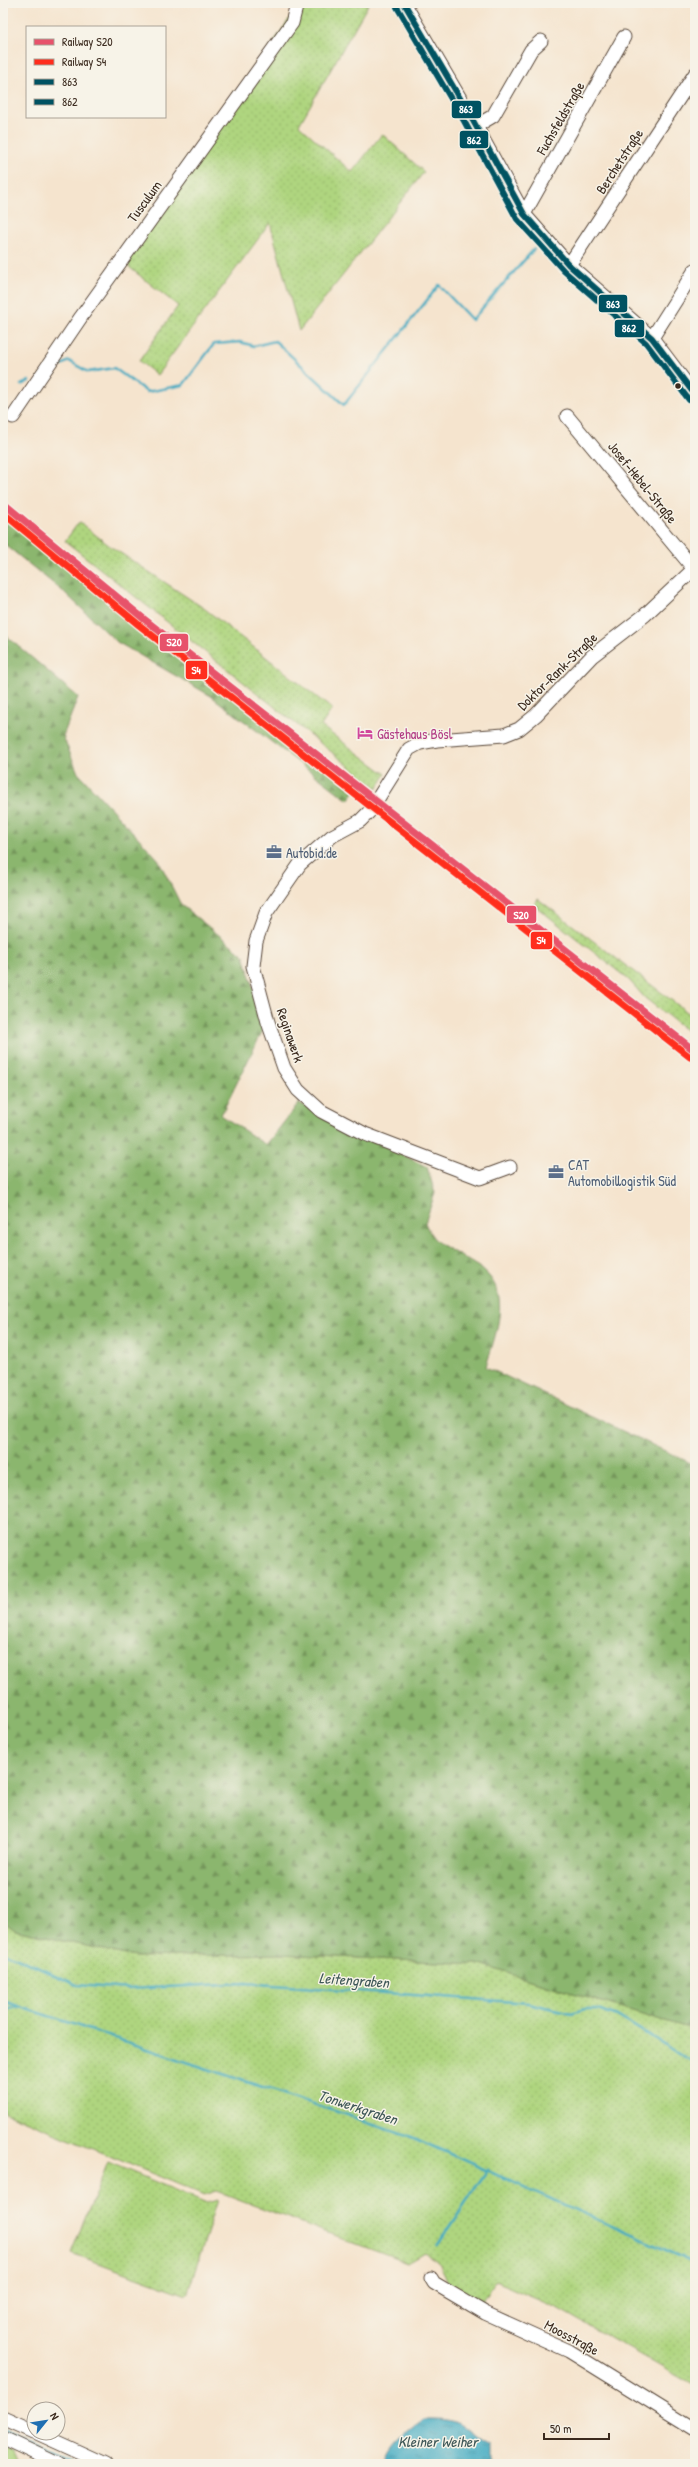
<svg xmlns="http://www.w3.org/2000/svg" width="698" height="2467" viewBox="0 0 698 2467" font-family="'Patrick Hand',sans-serif">
	<style>
		.grass { fill: url(#grass-dots); stroke: #75804e }
		.forest { fill: url(#forest-firs); stroke: #637046 }
		.pitch { fill: #afd57f; stroke: #75804e }
		.water { fill: url(#water-ripples); stroke: #3f6a70 }
		.lines { fill: none; stroke-linecap: round; stroke-linejoin: round }
		.stream { stroke: #43abc2; stroke-width: 2.5 }
		.minor-casing { stroke: #574638; stroke-width: 15 }
		.minor { stroke: #fff; stroke-width: 13 }
		.bus-1-casing { stroke: #f7f3e8; stroke-width: 9 }
		.bus-2-casing { stroke: #f7f3e8; stroke-width: 9 }
		.bus-1 { stroke: #005262; stroke-width: 6 }
		.bus-2 { stroke: #005262; stroke-width: 6 }
		.rail-1-casing { stroke: #f7f3e8; stroke-width: 10 }
		.rail-2-casing { stroke: #f7f3e8; stroke-width: 10 }
		.rail-1 { stroke: #e7526b; stroke-width: 7 }
		.rail-2 { stroke: #ff2d1d; stroke-width: 7 }
		.bus-dot { fill: #3b2a1e; stroke: #f7f3e8; stroke-width: 1.5 }
		.labels { text-anchor: middle; dominant-baseline: central; stroke-width: 3; stroke-linejoin: round; paint-order: stroke }
		.street-label { font-size: 14px; fill: #3b2a1e; stroke: #f7f3e8 }
		.hotel-label { font-size: 14px; fill: #b23c85; stroke: #f7f3e8; text-anchor: start }
		.service-label { font-size: 14px; fill: #4e5e75; stroke: #f7f3e8; text-anchor: start }
		.water-label { font-size: 15px; font-style: italic; fill: #3e5757; stroke: #f7f3e8 }
		.line-badge { stroke: #f7f3e8; stroke-width: 1.5 }
		.badge-label { font-size: 11px; text-anchor: middle; font-weight: bold; fill: #fff }
	</style>
	<defs>
		<pattern id="grass-dots" width="8" height="8" patternUnits="userSpaceOnUse"><rect width="8" height="8" fill="#afd57f"/><path d="M2 2h.1M6 6h.1" fill="none" stroke="#97b76d" stroke-width="1.8" stroke-linecap="round"/></pattern>
		<pattern id="forest-firs" width="22" height="20" patternUnits="userSpaceOnUse"><rect width="22" height="20" fill="#8bb66e"/><path d="M5 1l3.5 6h-7zM16 11l3.5 6h-7z" fill="#73945a"/></pattern>
		<pattern id="water-ripples" width="26" height="14" patternUnits="userSpaceOnUse"><rect width="26" height="14" fill="#43abc2"/><path d="M2 4q2-2 4 0t4 0M15 11q2-2 4 0t4 0" fill="none" stroke="#398b9d"/></pattern>
	</defs>
	<rect width="100%" height="100%" fill="#f7f3e8"/>
	<filter id="ink" filterUnits="userSpaceOnUse"><feTurbulence type="fractalNoise" baseFrequency=".025" numOctaves="2"/><feDisplacementMap in="SourceGraphic" scale="8" xChannelSelector="R" yChannelSelector="G"/><feConvolveMatrix kernelMatrix="1 2 1 2 8 2 1 2 1" color-interpolation-filters="sRGB"/></filter>
	<filter id="wash" filterUnits="userSpaceOnUse"><feTurbulence type="fractalNoise" baseFrequency=".012" numOctaves="4" result="noise"/><feDisplacementMap in="SourceGraphic" scale="16" xChannelSelector="R" yChannelSelector="G"/><feGaussianBlur stdDeviation="0.9" result="paint"/><feColorMatrix in="noise" values="0 0 0 0 0 0 0 0 0 0 0 0 0 0 0 0 0 1.4 0 .05"/><feComposite in="paint" operator="in"/></filter>
	<g filter="url(#wash)">
		<rect width="100%" height="100%" fill="#f5e4ce"/>
		<!-- grass -->
		<g class="grass">
			<path d="M 300,3 L 369,3 L 299,125 L 352,172 L 382,134 L 424,172 L 299,331 L 270,223 L 157,375 L 139,361 L 178,306 L 124,263 Z"/>
			<path d="M 79,522 L 110,546 L 205,609 L 332,709 L 321,726 L 386,774 L 377,788 L 65,541 Z"/>
			<path d="M 538,899 L 695,1018 L 695,1037 L 645,998 L 629,980 L 534,905 Z"/>
			<path d="M 3,1921 L 15,1930 L 135,1957 L 280,1954 L 477,1964 L 695,2030 L 695,2386 L 557,2308 L 495,2281 L 480,2306 L 453,2292 L 438,2262 L 424,2253 L 407,2263 L 217,2191 L 204,2195 L 3,2112 Z"/>
			<path d="M 108,2162 L 206,2203 L 218,2200 L 187,2295 L 71,2253 Z"/>
		</g>
		<!-- forest -->
		<g class="forest">
			<path d="M 3,514 L 139,626 L 354,792 L 348,800 L 211,696 L 117,642 L 65,593 L 3,543 Z"/>
			<path d="M 3,633 L 78,697 L 63,736 L 78,773 L 158,859 L 181,905 L 244,955 L 264,1028 L 221,1115 L 266,1145 L 299,1103 L 427,1167 L 435,1193 L 425,1223 C 434,1243 439,1243 457,1254 C 465,1259 475,1264 483,1270 C 513,1296 495,1334 486,1367 L 695,1465 L 695,2030 L 477,1964 L 280,1954 L 135,1957 L 15,1930 L 3,1921 Z"/>
		</g>
		<!-- pitch -->
		<path class="pitch" d="M 3,2446 L 11,2450 L 17,2464 L 3,2464 Z"/>
		<!-- water -->
		<path class="water" d="M 424,2419 C 437,2419 452,2418 463,2426 C 473,2433 480,2441 491,2446 L 491,2464 L 385,2464 C 391,2442 406,2432 424,2419 Z"/>
		<g class="lines">
			<!-- stream -->
			<g class="stream">
				<path d="M 56,368 L 69,361 L 88,372 L 114,368 L 147,392 L 183,385 L 214,344 L 240,342 L 254,346 L 275,341 L 344,405 L 439,285 L 472,320 L 534,249"/>
				<path d="M 21,385 L 29,381"/>
				<path d="M 3,1952 L 77,1985 L 128,1989 L 245,1983 L 529,2003 L 571,2013 L 585,2009 L 599,2009 L 617,2016 L 695,2063"/>
				<path d="M 3,2001 L 407,2135 L 695,2263"/>
				<path d="M 3,2010 L 20,2007"/>
				<path d="M 437,2245 L 488,2169"/>
				<path d="M 3,2430 L 79,2463"/>
			</g>
		</g>
	</g>
	<g filter="url(#ink)">
		<g class="lines">
			<defs>
				<g id="minor">
					<path d="M 404,3 L 471,117 L 524,214 L 569,265 L 652,338 L 695,395"/>
					<path d="M 476,126 L 493,116 L 531,50 L 541,41"/>
					<path d="M 524,214 L 624,37"/>
					<path d="M 569,265 L 695,74"/>
					<path d="M 652,338 L 695,270"/>
					<path d="M 567,416 L 694,569"/>
					<path d="M 13,417 L 81,317 L 292,23 L 297,3"/>
					<path d="M 510,1167 L 480,1178 L 365,1134 L 321,1111 L 298,1090 L 284,1068 L 268,1022 L 253,966 L 256,941 L 266,913 L 300,864 L 332,836 L 360,821 L 370,811 L 409,749 L 420,743 L 437,740 L 504,735 L 519,729 L 536,715 L 592,656 L 645,615 L 695,568"/>
					<path d="M 431,2278 L 434,2283 L 485,2313 L 569,2351 L 695,2429"/>
					<path d="M 3,2418 L 34,2432"/>
					<path d="M 37,2433 L 105,2464"/>
					<path d="M 3,2438 L 58,2464"/>
				</g>
			</defs>
			<!-- minor casing -->
			<use href="#minor" class="minor-casing"/>
			<!-- minor -->
			<use href="#minor" class="minor"/>
			<defs>
				<path id="bus-1" d="M 404,3 L 471,117 L 524,214 L 569,265 L 652,338 L 695,395"/>
				<path id="bus-2" d="M 397,7 L 464,121 L 517,219 L 564,271 L 646,343 L 689,400"/>
			</defs>
			<!-- bus-1 casing -->
			<use href="#bus-1" class="bus-1-casing"/>
			<!-- bus-2 casing -->
			<use href="#bus-2" class="bus-2-casing"/>
			<!-- bus-1 -->
			<use href="#bus-1" class="bus-1"/>
			<!-- bus-2 -->
			<use href="#bus-2" class="bus-2"/>
			<defs>
				<path id="rail-1" d="M 3,503 L 144,619 L 695,1051"/>
				<path id="rail-2" d="M 3,513 L 139,625 L 690,1057"/>
			</defs>
			<!-- rail-1 casing -->
			<use href="#rail-1" class="rail-1-casing"/>
			<!-- rail-2 casing -->
			<use href="#rail-2" class="rail-2-casing"/>
			<!-- rail-1 -->
			<use href="#rail-1" class="rail-1"/>
			<!-- rail-2 -->
			<use href="#rail-2" class="rail-2"/>
		</g>
	</g>
	<!-- icons -->
	<defs>
		<symbol id="hotel-bare" viewBox="-9 -9 18 18"><path d="M-6-4.5h1.5V1H6V5H4.5V3h-9V5H-6ZM-4 0a1.8 1.8 0 1 1 3.6 0ZM.5 0V-2.5h3Q6-2.5 6 0Z" fill="#d1479c" stroke="#f7f3e8" stroke-width="2.5" paint-order="stroke"/></symbol>
		<symbol id="office-bare" viewBox="-9 -9 18 18"><path d="M-6-3h4V-5.5h4V-3h4V5H-6ZM-1-4.5V-3h2v-1.5ZM-6 0V1H6V0Z" fill="#5c6f8a" stroke="#f7f3e8" stroke-width="2.5" paint-order="stroke"/></symbol>
	</defs>
	<g fill-rule="evenodd">
		<use href="#hotel-bare" x="354" y="722" width="22" height="22"/>
		<use href="#office-bare" x="263" y="841" width="22" height="22"/>
		<use href="#office-bare" x="545" y="1161" width="22" height="22"/>
	</g>
	<!-- markers -->
	<circle class="bus-dot" cx="678" cy="386" r="3.5"/>
	<g class="labels">
		<!-- street labels -->
		<g class="street-label">
			<text transform="translate(560 118) rotate(-60)">Fuchsfeldstraße</text>
			<text transform="translate(619 161) rotate(-57)">Berchetstraße</text>
			<text transform="translate(144 201) rotate(-54)">Tusculum</text>
			<text transform="translate(643 482) rotate(51)">Josef-Hebel-Straße</text>
			<text transform="translate(557 671) rotate(-44)">Doktor-Rank-Straße</text>
			<text transform="translate(291 1035) rotate(71)">Reginawerk</text>
			<text transform="translate(572 2337) rotate(28)">Moosstraße</text>
		</g>
		<!-- hotel labels -->
		<g class="hotel-label">
			<text x="377" y="733">Gästehaus Bösl</text>
		</g>
		<!-- service labels -->
		<g class="service-label">
			<text x="286" y="852">Autobid.de</text>
			<text x="568" y="1164">CAT<tspan x="568" dy="16">Automobillogistik Süd</tspan></text>
		</g>
		<!-- water labels -->
		<g class="water-label">
			<text transform="translate(354 1980) rotate(4)">Leitengraben</text>
			<text transform="translate(358 2107) rotate(18)">Tonwerkgraben</text>
			<text x="438" y="2441">Kleiner Weiher</text>
		</g>
	</g>
	<g class="line-badge">
		<rect x="451" y="100" width="31" height="19" rx="4" fill="#005262"/>
		<rect x="459" y="130" width="30" height="19" rx="4" fill="#005262"/>
		<rect x="598" y="294" width="30" height="19" rx="4" fill="#005262"/>
		<rect x="614" y="319" width="31" height="19" rx="4" fill="#005262"/>
		<rect x="159" y="633" width="30" height="19" rx="4" fill="#e7526b"/>
		<rect x="185" y="660" width="23" height="20" rx="4" fill="#ff2d1d"/>
		<rect x="506" y="905" width="31" height="19" rx="4" fill="#e7526b"/>
		<rect x="530" y="931" width="23" height="19" rx="4" fill="#ff2d1d"/>
	</g>
	<g class="badge-label">
		<text x="466" y="113">863</text>
		<text x="474" y="144">862</text>
		<text x="613" y="308">863</text>
		<text x="629" y="332">862</text>
		<text x="174" y="646">S20</text>
		<text x="196" y="674">S4</text>
		<text x="521" y="919">S20</text>
		<text x="541" y="944">S4</text>
	</g>
	<!-- margin -->
	<rect width="698" height="2467" fill="none" stroke="#f7f3e8" stroke-width="16"/>
	<!-- legend -->
	<rect x="26" y="26" width="140" height="92" fill="#f7f3e8" stroke="#aca397"/>
	<rect x="34" y="39" width="20" height="6" fill="#e7526b" stroke="#aca397"/>
	<text x="62" y="46" font-size="12" fill="#3b2a1e">Railway S20</text>
	<rect x="34" y="59" width="20" height="6" fill="#ff2d1d" stroke="#aca397"/>
	<text x="62" y="66" font-size="12" fill="#3b2a1e">Railway S4</text>
	<rect x="34" y="79" width="20" height="6" fill="#005262" stroke="#aca397"/>
	<text x="62" y="86" font-size="12" fill="#3b2a1e">863</text>
	<rect x="34" y="99" width="20" height="6" fill="#005262" stroke="#aca397"/>
	<text x="62" y="106" font-size="12" fill="#3b2a1e">862</text>
	<!-- north arrow -->
	<g transform="translate(46 2421) rotate(60)"><circle r="19" fill="#f7f3e8" stroke="#aca397"/>
	<path d="M0-3L7 15L0 10L-7 15Z" fill="#1f6fb2"/>
	<text y="-6" font-size="11" font-weight="bold" text-anchor="middle" fill="#3b2a1e">N</text>
	</g>
	<!-- scale -->
	<path d="M544 2433v6h65v-6" fill="none" stroke="#3b2a1e" stroke-width="2"/>
	<text x="550" y="2433" font-size="12" fill="#3b2a1e" stroke="#f7f3e8" stroke-width="3" paint-order="stroke">50 m</text>
</svg>
